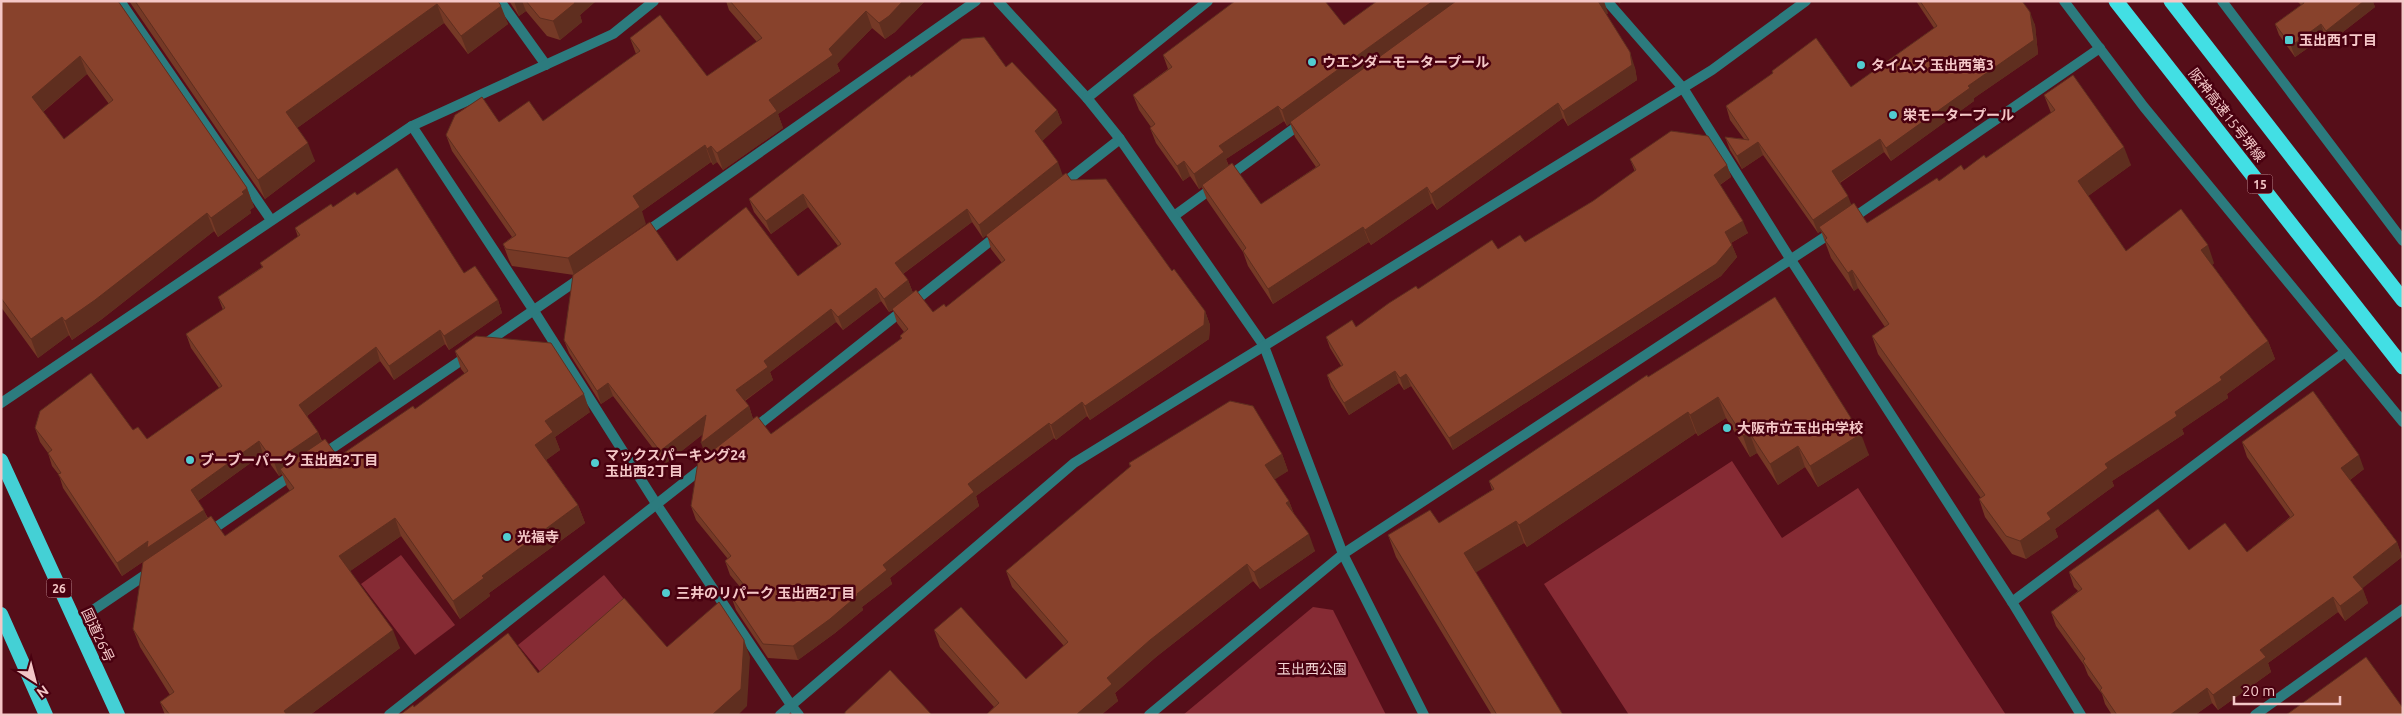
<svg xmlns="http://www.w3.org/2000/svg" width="2404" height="716" viewBox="0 0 2404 716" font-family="Ubuntu,'Noto Sans JP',sans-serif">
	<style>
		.green { fill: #862b34 }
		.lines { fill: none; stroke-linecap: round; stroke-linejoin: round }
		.service { stroke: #2c7b7e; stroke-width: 10 }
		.minor { stroke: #2c7b7e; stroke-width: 10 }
		.tertiary { stroke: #2c7b7e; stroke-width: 10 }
		.trunk { stroke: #44d0d5; stroke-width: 14 }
		.motorway { stroke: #42dfe4; stroke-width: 15 }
		.wall { fill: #753926; fill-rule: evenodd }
		.shaded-wall { fill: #5f2e1f }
		.building { fill: #88422c; stroke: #5f2e1f; fill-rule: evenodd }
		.poi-dot { fill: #52ccd0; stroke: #490110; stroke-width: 2 }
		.labels { text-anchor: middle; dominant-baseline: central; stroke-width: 5; stroke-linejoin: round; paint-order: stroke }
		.shield { fill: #490110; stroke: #c18c90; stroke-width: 1 }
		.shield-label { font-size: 12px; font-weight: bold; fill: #f4c7c7 }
		.poi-label { font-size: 14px; font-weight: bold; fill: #f4c7c7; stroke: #490110; text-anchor: start }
		.street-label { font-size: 14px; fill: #f4c7c7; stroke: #490110 }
		.park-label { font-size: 14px; fill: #f3d3d3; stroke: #490110 }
	</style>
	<rect width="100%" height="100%" fill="#560e19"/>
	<!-- green -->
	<g class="green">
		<path d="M 1732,461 L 1782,538 L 1858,488 L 2006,715 L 1629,715 L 1544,584 Z"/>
		<path d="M 401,555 L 455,625 L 415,655 L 361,584 Z"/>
		<path d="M 604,575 L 633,610 L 547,680 L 518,645 Z"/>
		<path d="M 1313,607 L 1333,610 L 1386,715 L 1183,715 Z"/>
	</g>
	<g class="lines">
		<!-- service -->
		<path class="service" d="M 2012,602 L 2345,352"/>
		<!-- minor -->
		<g class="minor">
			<path d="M 120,1 L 271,220"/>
			<path d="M 500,1 L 546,65"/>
			<path d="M 998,1 L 1087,98"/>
			<path d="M 1607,1 L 1683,88 L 1791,260 L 2012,602 L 2081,715"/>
			<path d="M 412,126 L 534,311 L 657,505 L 791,705 L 799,715"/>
			<path d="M 1060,186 L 1120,139"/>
			<path d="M 1174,216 L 1303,122"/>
			<path d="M 1850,220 L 2100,48"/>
			<path d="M 643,234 L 976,1"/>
			<path d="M 483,345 L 582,277"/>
			<path d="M 1,403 L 412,126 L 613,34 L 654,1"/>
			<path d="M 752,430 L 999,234"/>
			<path d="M 322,455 L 469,355"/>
			<path d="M 206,534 L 295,473"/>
			<path d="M 74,623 L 151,571"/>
			<path d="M 389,715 L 705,466"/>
			<path d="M 1149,715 L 1343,554 L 1834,231"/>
			<path d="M 2255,715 L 2403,609"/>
		</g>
		<!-- tertiary -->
		<g class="tertiary">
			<path d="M 1208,1 L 1087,98 L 1120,139 L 1264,346 L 1343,554 L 1424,715"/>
			<path d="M 2064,1 L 2144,107 L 2403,422"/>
			<path d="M 2222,1 L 2403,241"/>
			<path d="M 780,715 L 1074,463 L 1712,70 L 1806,1"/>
		</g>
		<!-- trunk -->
		<g class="trunk">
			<path d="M 1,460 L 118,715"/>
			<path d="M 1,614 L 46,715"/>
		</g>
		<!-- motorway -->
		<g class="motorway">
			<path d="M 2116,1 L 2403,367"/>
			<path d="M 2171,1 L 2403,300"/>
		</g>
	</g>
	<!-- wall -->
	<g class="wall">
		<path d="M 1,1 L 118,1 L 247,188 L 254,207 L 250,210 L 251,213 L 218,237 L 214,231 L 102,319 L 72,340 L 69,335 L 38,358 L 1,307 ZM 87,74 L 109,104 L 64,139 L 43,112 Z"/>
		<path d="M 129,1 L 498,1 L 508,24 L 468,54 L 444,23 L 297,128 L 315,161 L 265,199 Z"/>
		<path d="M 509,1 L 596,1 L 580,15 L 582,22 L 560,40 L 547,36 L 526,11 L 519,16 Z"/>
		<path d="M 726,1 L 925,1 L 895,32 L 885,39 L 872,28 L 837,64 L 840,71 L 778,114 L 783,128 L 723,170 L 717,162 L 713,165 L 711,162 L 642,211 L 574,275 L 512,266 L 509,260 L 503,244 L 512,237 L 452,151 L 446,135 L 499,122 L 543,121 L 636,54 L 630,38 L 707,76 L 757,42 L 729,10 Z"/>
		<path d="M 1916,1 L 2022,1 L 2035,25 L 2038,54 L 1974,98 L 1974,101 L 1891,161 L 1884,152 L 1840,183 L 1851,205 L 1867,223 L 1939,181 L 1964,170 L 1986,158 L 2051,113 L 2044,95 L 2131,165 L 2088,196 L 2126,251 L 2214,263 L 2212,265 L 2268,341 L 2275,359 L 2227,394 L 2228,398 L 2182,429 L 2184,434 L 2112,481 L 2114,486 L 2055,529 L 2058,537 L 2026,559 L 2012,554 L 1985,517 L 1979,499 L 1981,498 L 1878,354 L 1872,336 L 1885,327 L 1858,288 L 1854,291 L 1831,258 L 1821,231 L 1818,233 L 1763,155 L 1742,169 L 1730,150 L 1725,137 L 1744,139 L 1730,120 L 1726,106 L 1773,73 L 1772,71 L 1851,87 L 1934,28 Z"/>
		<path d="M 2297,1 L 2374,1 L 2373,2 L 2375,7 L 2330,42 L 2325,36 L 2295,57 L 2279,35 L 2275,24 L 2301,5 Z"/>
		<path d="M 1608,13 L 1606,15 L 1635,68 L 1637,80 L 1568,126 L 1563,118 L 1437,210 L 1432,203 L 1371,245 L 1369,242 L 1273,304 L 1248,266 L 1243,252 L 1207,200 L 1202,187 L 1199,189 L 1190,176 L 1183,181 L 1156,143 L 1150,128 L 1151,127 L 1139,110 L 1133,95 L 1168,69 L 1163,55 L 1344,25 ZM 1284,121 L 1287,126 L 1290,123 L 1295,137 L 1316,167 L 1261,204 L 1229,166 L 1226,159 Z"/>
		<path d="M 1006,67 L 1057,110 L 1062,123 L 1042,141 L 1062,175 L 1071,180 L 1172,271 L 1205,311 L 1210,325 L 1209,339 L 1090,420 L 1087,416 L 1056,440 L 1054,438 L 976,496 L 979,506 L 890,578 L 892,584 L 862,607 L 863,610 L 835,633 L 798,660 L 768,658 L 736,610 L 731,596 L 741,588 L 730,575 L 725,561 L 728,559 L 696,520 L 691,506 L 706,456 L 703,434 L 665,464 L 613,396 L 601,404 L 569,353 L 564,340 L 677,261 L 798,276 L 838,246 L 808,207 L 771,234 L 754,212 L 749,199 L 911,77 ZM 972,222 L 983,238 L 987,235 L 991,249 L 1002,263 L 946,307 L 933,312 L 913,293 L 908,280 L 903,274 ZM 881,301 L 889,312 L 893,310 L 897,323 L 904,332 L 900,336 L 901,339 L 771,434 L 753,419 L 749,406 L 745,401 L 773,380 L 770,372 L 836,322 L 843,330 Z"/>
		<path d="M 1630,159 L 1727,165 L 1731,177 L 1720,185 L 1748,233 L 1731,243 L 1737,257 L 1721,276 L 1453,450 L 1411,386 L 1404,390 L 1399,383 L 1349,415 L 1331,387 L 1327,375 L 1341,366 L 1330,348 L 1326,337 L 1356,327 L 1418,289 L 1498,249 L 1525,242 L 1593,201 L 1635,172 Z"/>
		<path d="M 357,195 L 464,273 L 498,300 L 502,313 L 449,350 L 445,344 L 394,380 L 380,361 L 307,416 L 318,432 L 322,441 L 338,457 L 415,409 L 465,374 L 461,369 L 455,351 L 590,412 L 555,437 L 560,450 L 546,460 L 578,505 L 585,523 L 489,593 L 490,596 L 460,619 L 401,536 L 350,571 L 400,648 L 310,715 L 165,715 L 160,702 L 170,695 L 140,647 L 133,629 L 150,557 L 122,576 L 63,488 L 59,475 L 52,466 L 48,453 L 40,442 L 35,428 L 133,430 L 147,439 L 219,388 L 191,348 L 186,334 L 223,310 L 218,297 L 262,267 L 260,263 L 298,237 L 295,228 ZM 263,454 L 279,476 L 282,474 L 287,487 L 290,491 L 225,536 L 208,518 L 198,501 Z"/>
		<path d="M 1775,297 L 1869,455 L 1818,487 L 1805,467 L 1778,485 L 1757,453 L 1750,457 L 1726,418 L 1698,436 L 1696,433 L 1527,547 L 1524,543 L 1475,572 L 1563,715 L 1492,715 L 1396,557 L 1388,535 L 1439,523 L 1492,490 L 1489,481 L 1648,377 Z"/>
		<path d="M 2242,442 L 2364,469 L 2350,480 L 2397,542 L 2402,557 L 2362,588 L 2368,603 L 2345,621 L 2338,612 L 2268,663 L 2271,672 L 2218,710 L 2212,703 L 2195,715 L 2112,715 L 2105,704 L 2102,694 L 2088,675 L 2084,665 L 2056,626 L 2051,612 L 2078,591 L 2074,587 L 2069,572 L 2189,550 L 2247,552 L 2290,517 L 2247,457 Z"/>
		<path d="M 1282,454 L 1288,471 L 1274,479 L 1289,501 L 1294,514 L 1315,551 L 1260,589 L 1253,581 L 1156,657 L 1115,693 L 1118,701 L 1101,715 L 986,715 L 994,707 L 940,647 L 934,630 L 1026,679 L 1064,646 L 1012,587 L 1006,571 L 1130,467 L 1129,463 Z"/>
	</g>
	<!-- shaded-wall -->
	<g class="shaded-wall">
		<path d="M 514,1 L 522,1 L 526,11 L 519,16 Z"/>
		<path d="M 572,1 L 596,1 L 580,15 L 582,22 L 560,40 L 553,21 Z"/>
		<path d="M 903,1 L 925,1 L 895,32 L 885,39 L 879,23 Z"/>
		<path d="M 1433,1 L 1459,1 L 1287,126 L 1282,110 Z"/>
		<path d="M 1598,1 L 1604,1 L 1608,13 L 1603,17 Z"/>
		<path d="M 1618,1 L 1623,1 L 1619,4 Z"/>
		<path d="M 2364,1 L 2374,1 L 2373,2 L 2375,7 L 2330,42 L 2326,31 Z"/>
		<path d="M 437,4 L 444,23 L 293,131 L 286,112 Z"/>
		<path d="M 501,6 L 508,24 L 468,54 L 461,36 Z"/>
		<path d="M 866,11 L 872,28 L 837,64 L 840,71 L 778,114 L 783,128 L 723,170 L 717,153 L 769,100 L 829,49 Z"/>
		<path d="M 2030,12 L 2035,25 L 2038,54 L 1974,98 L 1974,101 L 1891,161 L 1886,148 L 1968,86 Z"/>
		<path d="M 2321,24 L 2325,36 L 2295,57 L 2291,46 Z"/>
		<path d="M 1630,52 L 1635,68 L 1637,80 L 1568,126 L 1563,111 Z"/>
		<path d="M 80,56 L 87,74 L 39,115 L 32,97 Z"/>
		<path d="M 1558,103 L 1563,118 L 1437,210 L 1431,194 Z"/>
		<path d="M 1278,106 L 1284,121 L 1226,159 L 1229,167 L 1199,189 L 1194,174 L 1219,146 Z"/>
		<path d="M 1057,110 L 1062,123 L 1039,144 L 1035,131 Z"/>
		<path d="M 1880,139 L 1884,152 L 1837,184 L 1832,171 Z"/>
		<path d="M 1758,142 L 1763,155 L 1742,169 L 1737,156 Z"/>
		<path d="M 308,143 L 315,161 L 265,199 L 258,180 Z"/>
		<path d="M 705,145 L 711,162 L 642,211 L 646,224 L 574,275 L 568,258 L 633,196 Z"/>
		<path d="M 711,146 L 717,162 L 713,165 L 707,149 Z"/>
		<path d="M 2124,147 L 2131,165 L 2084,199 L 2078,181 Z"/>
		<path d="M 1184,161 L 1190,176 L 1183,181 L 1177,166 Z"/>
		<path d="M 1058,162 L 1063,176 L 983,238 L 979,225 Z"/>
		<path d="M 1727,165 L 1731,177 L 1718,186 L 1714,175 Z"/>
		<path d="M 1427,187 L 1432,203 L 1371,245 L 1365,230 Z"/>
		<path d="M 247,188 L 254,207 L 250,210 L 251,213 L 218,237 L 211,218 Z"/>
		<path d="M 803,194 L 808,207 L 771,234 L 766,221 Z"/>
		<path d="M 1848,196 L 1853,209 L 1819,227 L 1821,231 L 1818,233 L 1813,220 Z"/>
		<path d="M 967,209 L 972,222 L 900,276 L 895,263 Z"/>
		<path d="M 207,213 L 214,231 L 102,319 L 72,340 L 65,321 Z"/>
		<path d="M 1743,221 L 1748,233 L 1729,244 L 1725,232 Z"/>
		<path d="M 1363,227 L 1369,242 L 1273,304 L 1268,289 Z"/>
		<path d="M 1732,245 L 1737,257 L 1721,276 L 1453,450 L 1449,438 Z"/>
		<path d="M 2208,245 L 2214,263 L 2208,268 L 2201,250 Z"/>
		<path d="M 1852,270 L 1858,288 L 1854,291 L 1848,273 Z"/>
		<path d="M 908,280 L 913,293 L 889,312 L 884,299 Z"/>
		<path d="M 876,288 L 881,301 L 843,330 L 838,317 Z"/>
		<path d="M 498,300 L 502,313 L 449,350 L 444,336 Z"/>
		<path d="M 831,309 L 836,322 L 770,372 L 773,380 L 741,403 L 736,390 L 764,361 Z"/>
		<path d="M 1205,311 L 1210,325 L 1209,339 L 1090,420 L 1085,406 Z"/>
		<path d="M 62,317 L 69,335 L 38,358 L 31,339 Z"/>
		<path d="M 440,330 L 445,344 L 394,380 L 389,366 Z"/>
		<path d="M 2268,341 L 2275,359 L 2227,394 L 2228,398 L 2182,429 L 2184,434 L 2112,481 L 2114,486 L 2055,529 L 2058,537 L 2026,559 L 2020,541 L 2047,513 L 2105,464 L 2175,412 L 2220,377 Z"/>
		<path d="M 376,347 L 380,361 L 304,418 L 299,405 Z"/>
		<path d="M 1395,371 L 1399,383 L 1349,415 L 1344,403 Z"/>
		<path d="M 1406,374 L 1411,386 L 1404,390 L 1400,378 Z"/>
		<path d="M 608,383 L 613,396 L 601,404 L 597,391 Z"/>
		<path d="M 584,394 L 590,412 L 555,437 L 560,450 L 542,463 L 535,445 L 545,421 Z"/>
		<path d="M 1718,397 L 1726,418 L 1698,436 L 1690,415 Z"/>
		<path d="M 1082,402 L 1087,416 L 1056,440 L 1051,425 Z"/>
		<path d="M 749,406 L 753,419 L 706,456 L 701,443 Z"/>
		<path d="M 1688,412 L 1696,433 L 1527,547 L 1519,525 Z"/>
		<path d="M 706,415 L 711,428 L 665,464 L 660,451 Z"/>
		<path d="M 1049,423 L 1054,438 L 976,496 L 979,506 L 890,578 L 892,584 L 862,607 L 863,610 L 835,633 L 798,660 L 793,646 L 857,594 L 883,565 L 968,484 Z"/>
		<path d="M 318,432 L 323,446 L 280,469 L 282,474 L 279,476 L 274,462 Z"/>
		<path d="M 1749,432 L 1757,453 L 1750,457 L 1743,436 Z"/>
		<path d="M 1861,434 L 1869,455 L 1818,487 L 1810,466 Z"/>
		<path d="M 259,441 L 263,454 L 195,503 L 191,490 Z"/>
		<path d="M 1798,446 L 1805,467 L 1778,485 L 1770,464 Z"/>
		<path d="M 1282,454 L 1288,471 L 1271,482 L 1265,465 Z"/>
		<path d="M 2359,455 L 2364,469 L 2347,482 L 2341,468 Z"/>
		<path d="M 1289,501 L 1295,518 L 1286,503 Z"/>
		<path d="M 578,505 L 585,523 L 489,593 L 490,596 L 460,619 L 453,601 L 482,576 Z"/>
		<path d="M 204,510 L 209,523 L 150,557 L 122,576 L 117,563 L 148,541 Z"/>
		<path d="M 395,518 L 401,536 L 346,574 L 339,556 Z"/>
		<path d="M 1516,521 L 1524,543 L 1472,575 L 1464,553 Z"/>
		<path d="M 1309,534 L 1315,551 L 1260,589 L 1254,572 Z"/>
		<path d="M 2397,542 L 2402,557 L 2359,591 L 2353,577 Z"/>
		<path d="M 1247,564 L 1253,581 L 1156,657 L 1115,693 L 1118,701 L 1101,715 L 1076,715 L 1107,678 L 1150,640 Z"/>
		<path d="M 2363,589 L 2368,603 L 2345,621 L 2340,606 Z"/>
		<path d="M 2333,597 L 2338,612 L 2268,663 L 2271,672 L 2218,710 L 2213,695 L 2260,650 Z"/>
		<path d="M 393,630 L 400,648 L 310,715 L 286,715 L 284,711 Z"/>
		<path d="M 744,640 L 750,657 L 747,706 L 738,715 L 712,715 Z"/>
		<path d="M 2207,688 L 2212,703 L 2195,715 L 2170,715 Z"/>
	</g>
	<!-- building -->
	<g class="building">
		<path d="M 1,1 L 118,1 L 247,188 L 242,192 L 244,194 L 211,218 L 207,213 L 95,300 L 65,321 L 62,317 L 31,339 L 1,298 ZM 80,56 L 113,100 L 64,139 L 32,97 Z"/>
		<path d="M 135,1 L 498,1 L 501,6 L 461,36 L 437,4 L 286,112 L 308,143 L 258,180 Z"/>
		<path d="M 526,1 L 574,1 L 575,3 L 553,21 L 540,18 Z"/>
		<path d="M 730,1 L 903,1 L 889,16 L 879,23 L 866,11 L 829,49 L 833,55 L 769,100 L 777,111 L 717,153 L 711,146 L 707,149 L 705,145 L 633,196 L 640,207 L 568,258 L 506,249 L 503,244 L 516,235 L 446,135 L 455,115 L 482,97 L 499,122 L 529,101 L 543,121 L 640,51 L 630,38 L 660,15 L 707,76 L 762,38 Z"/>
		<path d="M 1235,1 L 1325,1 L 1344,25 L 1377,1 L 1433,1 L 1282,110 L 1278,106 L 1219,146 L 1224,152 L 1194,174 L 1184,161 L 1177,166 L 1150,128 L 1155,124 L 1133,95 L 1172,67 L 1163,55 Z"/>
		<path d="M 1456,1 L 1598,1 L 1630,52 L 1632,65 L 1563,111 L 1558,103 L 1431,194 L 1427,187 L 1365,230 L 1363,227 L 1268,289 L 1243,251 L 1246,248 L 1202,185 L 1232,163 L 1261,204 L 1320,165 L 1290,122 Z"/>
		<path d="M 1920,1 L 2022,1 L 2030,12 L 2034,40 L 1968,86 L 1970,88 L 1886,148 L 1880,139 L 1832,171 L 1848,196 L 1813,220 L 1758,142 L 1737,156 L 1725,137 L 1749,140 L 1726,106 L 1773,73 L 1772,71 L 1816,38 L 1851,87 L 1937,26 Z"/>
		<path d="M 2303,1 L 2364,1 L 2326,31 L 2321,24 L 2291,46 L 2275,24 L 2304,3 Z"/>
		<path d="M 984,37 L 1006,67 L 1012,62 L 1057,110 L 1035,131 L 1058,162 L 979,225 L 967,209 L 895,263 L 908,280 L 884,299 L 876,288 L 838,317 L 831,309 L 764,361 L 768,367 L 736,390 L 749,406 L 701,443 L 706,415 L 660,451 L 608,383 L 597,391 L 564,340 L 573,275 L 650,222 L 677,261 L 746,207 L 798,276 L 841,244 L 803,194 L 766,221 L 749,199 L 910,75 L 911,77 L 962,39 Z"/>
		<path d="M 2073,75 L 2124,147 L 2078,181 L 2126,251 L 2181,209 L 2208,245 L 2201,250 L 2268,341 L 2220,377 L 2222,380 L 2175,412 L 2177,416 L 2105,464 L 2108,468 L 2047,513 L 2051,519 L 2020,541 L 2006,536 L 1979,499 L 1985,495 L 1872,336 L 1889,324 L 1852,270 L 1848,273 L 1825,240 L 1827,238 L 1819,227 L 1854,203 L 1867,223 L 1937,178 L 1939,181 L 1961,165 L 1964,170 L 1984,155 L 1986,158 L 2055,110 L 2044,95 Z"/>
		<path d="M 1671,131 L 1708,136 L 1727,165 L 1714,175 L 1743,221 L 1725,232 L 1732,245 L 1716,264 L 1449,438 L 1406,374 L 1400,378 L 1395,371 L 1344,403 L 1327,375 L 1343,365 L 1326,337 L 1352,320 L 1356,327 L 1389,303 L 1416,286 L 1418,289 L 1492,240 L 1498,249 L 1520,235 L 1525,242 L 1593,201 L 1636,170 L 1630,159 Z"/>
		<path d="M 397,168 L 464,273 L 475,266 L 498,300 L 444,336 L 440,330 L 389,366 L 376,347 L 299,405 L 318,432 L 274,462 L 259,441 L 191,490 L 204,510 L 147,548 L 148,541 L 117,563 L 58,474 L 61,473 L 48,453 L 52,450 L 35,428 L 40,411 L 91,373 L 133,430 L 138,427 L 147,439 L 222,386 L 186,334 L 225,308 L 218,297 L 263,267 L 260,263 L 300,235 L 295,228 L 331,204 L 333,207 L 355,192 L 357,195 Z"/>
		<path d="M 1066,173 L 1071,180 L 1106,179 L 1172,271 L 1174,269 L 1205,311 L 1204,325 L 1085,406 L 1082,402 L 1051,425 L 1049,423 L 968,484 L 974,492 L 883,565 L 887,570 L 857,594 L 858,595 L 830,619 L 793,646 L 763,644 L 731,596 L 744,585 L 725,561 L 731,556 L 691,506 L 698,462 L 757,416 L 771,434 L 902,338 L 900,336 L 908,329 L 892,309 L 916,290 L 933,312 L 944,304 L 946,307 L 1005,260 L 986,235 Z"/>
		<path d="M 1775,297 L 1861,434 L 1810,466 L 1798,446 L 1770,464 L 1749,432 L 1743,436 L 1718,397 L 1690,415 L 1688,412 L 1519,525 L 1516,521 L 1464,553 L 1563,715 L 1497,715 L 1388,535 L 1430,510 L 1439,523 L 1494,489 L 1489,481 L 1647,375 L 1648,377 Z"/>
		<path d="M 476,336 L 551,343 L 584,394 L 545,421 L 553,432 L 535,445 L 578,505 L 482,576 L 484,578 L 453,601 L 395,518 L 339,556 L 393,630 L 284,711 L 287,715 L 170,715 L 160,702 L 174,692 L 133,629 L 143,562 L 211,516 L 225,536 L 294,488 L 280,469 L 325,439 L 338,457 L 413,406 L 415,409 L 468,371 L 455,351 Z"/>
		<path d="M 2313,391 L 2359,455 L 2341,468 L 2397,542 L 2353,577 L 2363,589 L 2340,606 L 2333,597 L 2260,650 L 2266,657 L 2213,695 L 2207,688 L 2170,715 L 2117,715 L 2100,690 L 2102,688 L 2083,661 L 2085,659 L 2051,612 L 2082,589 L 2069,572 L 2158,509 L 2189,550 L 2225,523 L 2247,552 L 2294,515 L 2242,442 Z"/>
		<path d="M 1230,401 L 1253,406 L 1282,454 L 1265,465 L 1289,501 L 1286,503 L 1309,534 L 1254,572 L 1247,564 L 1150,640 L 1107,678 L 1112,684 L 1076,715 L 986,715 L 999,703 L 934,630 L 961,607 L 1026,679 L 1068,642 L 1006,571 L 1131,466 L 1129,463 Z"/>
		<path d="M 624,598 L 667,647 L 719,602 L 744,640 L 741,689 L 712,715 L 400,715 L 413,705 L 414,707 L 508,633 L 538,673 Z"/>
		<path d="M 2366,657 L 2403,708 L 2403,715 L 2286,715 Z"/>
		<path d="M 890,670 L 932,715 L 845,715 L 845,712 Z"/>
	</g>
	<!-- markers -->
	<g class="poi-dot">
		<rect x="2284" y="35" width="10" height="10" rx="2.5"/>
		<circle cx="1312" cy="62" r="5"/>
		<circle cx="1861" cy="65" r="5"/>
		<circle cx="1893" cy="115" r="5"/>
		<circle cx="1727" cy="428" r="5"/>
		<circle cx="190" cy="460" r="5"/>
		<circle cx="595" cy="463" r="5"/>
		<circle cx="507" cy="537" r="5"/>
		<circle cx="666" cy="593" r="5"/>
	</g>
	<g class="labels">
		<!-- shield labels -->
		<g class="shield">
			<rect x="2247.5" y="174.5" width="25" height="19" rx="4"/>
			<rect x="46.5" y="578.5" width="25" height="19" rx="4"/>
		</g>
		<g class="shield-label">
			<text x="2260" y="184">15</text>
			<text x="59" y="588">26</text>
		</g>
		<!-- poi labels -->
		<g class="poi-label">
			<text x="2299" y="40">玉出西1丁目</text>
			<text x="1322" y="62">ウエンダーモータープール</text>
			<text x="1871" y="65">タイムズ 玉出西第3</text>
			<text x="1903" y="115">栄モータープール</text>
			<text x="1737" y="428">大阪市立玉出中学校</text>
			<text x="605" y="455">マックスパーキング24<tspan x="605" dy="16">玉出西2丁目</tspan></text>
			<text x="200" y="460">ブーブーパーク 玉出西2丁目</text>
			<text x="517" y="537">光福寺</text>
			<text x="676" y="593">三井のリパーク 玉出西2丁目</text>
		</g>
		<!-- street labels -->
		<g class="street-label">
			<text transform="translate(2227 115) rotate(52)">阪神高速15号堺線</text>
			<text transform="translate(98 635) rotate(65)">国道26号</text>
		</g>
		<!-- park labels -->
		<g class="park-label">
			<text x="1312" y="669">玉出西公園</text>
		</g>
	</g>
	<!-- border -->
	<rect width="2404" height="716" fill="none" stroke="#f4c7c7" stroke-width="5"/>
	<!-- north arrow -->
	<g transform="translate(35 681) rotate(144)" stroke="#490110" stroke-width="4" paint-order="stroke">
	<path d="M0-4L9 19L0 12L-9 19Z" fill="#f4c7c7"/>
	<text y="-8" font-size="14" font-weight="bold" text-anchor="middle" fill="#f4c7c7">N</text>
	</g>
	<!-- scale -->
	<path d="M2234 696v8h106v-8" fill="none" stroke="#f4c7c7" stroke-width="2.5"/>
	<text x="2242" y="696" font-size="15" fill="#f4c7c7" stroke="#490110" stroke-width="4" paint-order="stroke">20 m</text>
</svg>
